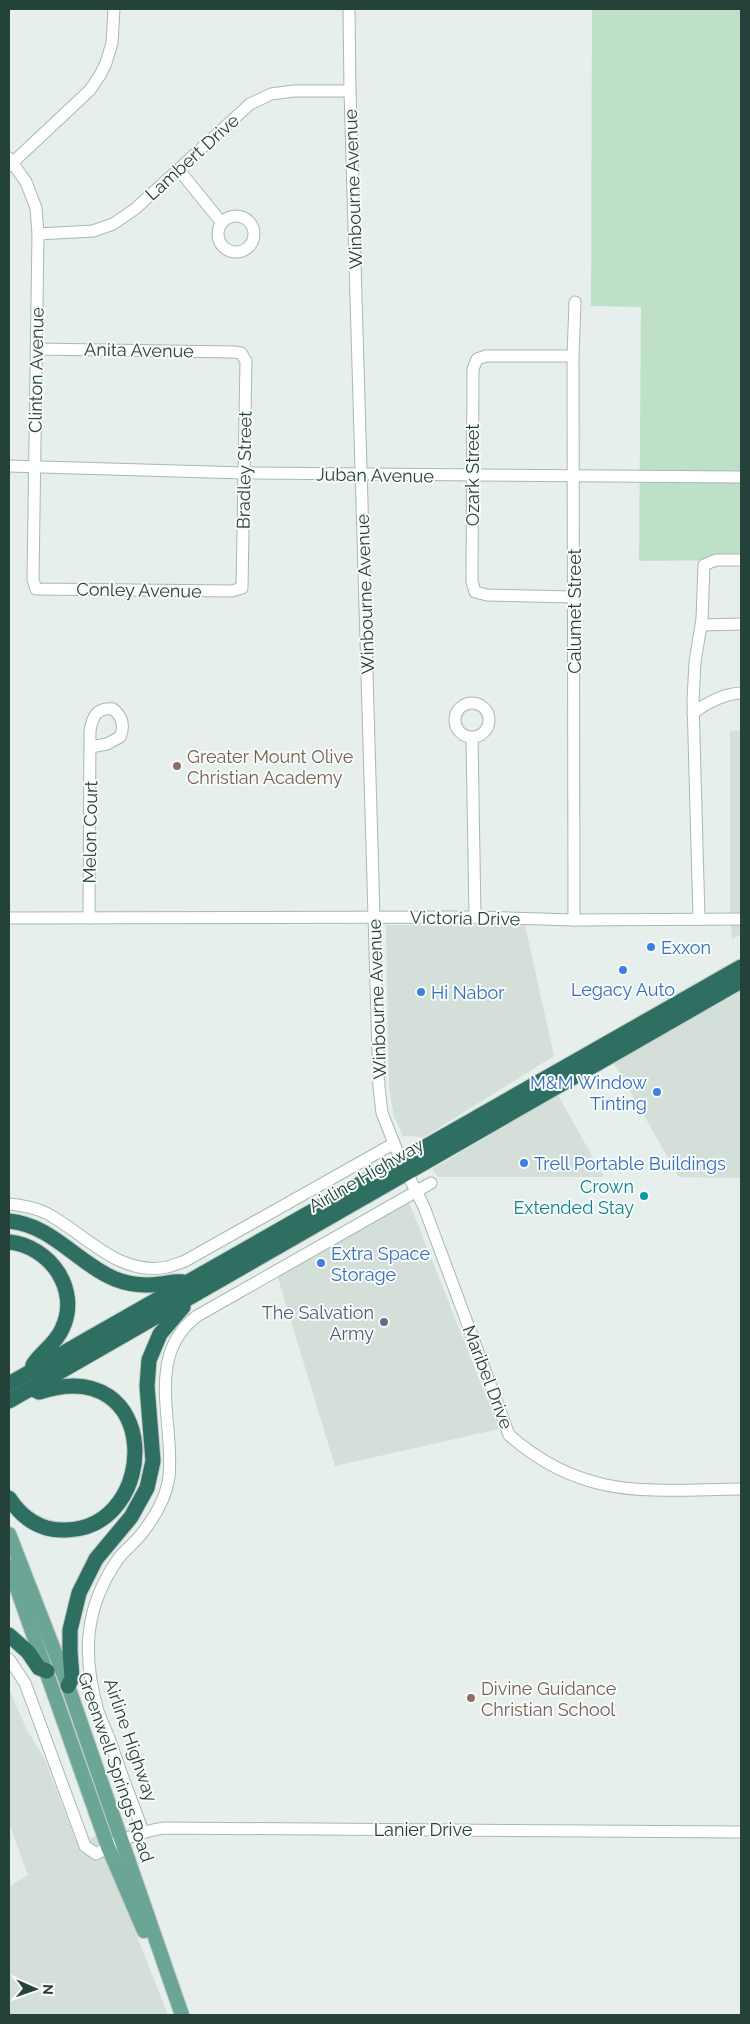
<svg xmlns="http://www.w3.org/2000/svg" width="750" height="2024" viewBox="0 0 750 2024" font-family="Raleway,sans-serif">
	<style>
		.built { fill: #d4dfda }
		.green { fill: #bfe0c8 }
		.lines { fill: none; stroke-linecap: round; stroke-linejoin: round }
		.minor-casing { stroke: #a8b8b2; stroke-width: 13 }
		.major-casing { stroke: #c2cac8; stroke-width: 16 }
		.highway-casing { stroke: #c2cac8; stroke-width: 17 }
		.minor { stroke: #fff; stroke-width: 11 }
		.major { stroke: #6aa596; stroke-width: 14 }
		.highway { stroke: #2f6f62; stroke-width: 15 }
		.education-dot { fill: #8d6e63; stroke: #f7fbf9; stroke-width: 2 }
		.shop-dot { fill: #3f7fe0; stroke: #f7fbf9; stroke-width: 2 }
		.culture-dot { fill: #0f9aa8; stroke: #f7fbf9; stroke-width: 2 }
		.service-dot { fill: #5c6f8a; stroke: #f7fbf9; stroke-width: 2 }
		.labels { text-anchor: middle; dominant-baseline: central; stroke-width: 4; stroke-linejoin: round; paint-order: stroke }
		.street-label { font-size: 18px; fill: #24423a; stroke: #f7fbf9 }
		.education-label { font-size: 18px; fill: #785e54; stroke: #f7fbf9; text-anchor: start }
		.shop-label { font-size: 18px; fill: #366cbe; stroke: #f7fbf9; text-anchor: start }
		.culture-label { font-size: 18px; fill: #0d838f; stroke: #f7fbf9; text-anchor: end }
		.service-label { font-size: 18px; fill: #4e5e75; stroke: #f7fbf9; text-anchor: end }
	</style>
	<rect width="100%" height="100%" fill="#e6efeb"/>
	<!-- built -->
	<g class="built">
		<path d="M 730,730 L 741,731 L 741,934 L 732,939 L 730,913 Z"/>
		<path d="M 386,925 L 525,925 L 554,1056 L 424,1137 L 403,1136 L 394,1117 L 389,1086 Z"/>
		<path d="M 741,991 L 741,1178 L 679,1177 L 614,1063 Z"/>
		<path d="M 558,1095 L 604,1177 L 438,1177 L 432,1169 Z"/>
		<path d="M 409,1202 L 499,1429 L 335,1466 L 277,1275 Z"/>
		<path d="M 9,1689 L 27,1730 L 44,1758 L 78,1846 L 97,1835 L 168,2015 L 9,2015 L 9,1887 L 28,1875 L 9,1823 Z"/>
	</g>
	<!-- green -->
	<path class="green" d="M 592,9 L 741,9 L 741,560 L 639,561 L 641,307 L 591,306 Z"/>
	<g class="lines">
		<defs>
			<g id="minor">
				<path d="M 349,9 L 350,91 L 379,1087 L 382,1113 L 401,1161 L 424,1207 L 509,1435 C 584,1501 649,1490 741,1489"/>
				<path d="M 9,158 L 26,182 L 36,208 L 38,234 L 33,580 L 36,589 L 232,591 L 242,588 L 246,361 L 241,353 L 234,352 L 36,349"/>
				<path d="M 9,166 L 90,90 L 100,75 L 106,63 L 112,43 L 114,9"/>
				<path d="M 179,170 L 222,223"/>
				<circle cx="236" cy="234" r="18"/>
				<path d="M 38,234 L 93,231 L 113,224 L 135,209 L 250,104 L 271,94 L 294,91 L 350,91"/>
				<path d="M 573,356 L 486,356 L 477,359 L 473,369 L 472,581 L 475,592 L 487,595 L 573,597"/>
				<path d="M 9,466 L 243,473 L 741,477"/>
				<path d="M 702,625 L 741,624"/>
				<circle cx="472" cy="720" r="17"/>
				<path d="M 693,713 C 708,702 723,694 741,693"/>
				<path d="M 472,738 L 475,917"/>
				<path d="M 9,918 L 478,917 L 574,920 L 741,919"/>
				<path d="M 89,918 L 90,731 C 92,717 97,707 113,709 C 122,716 125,726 120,737 L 107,744 L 90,747"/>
				<path d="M 699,919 L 693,700 L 695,662 L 702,619 L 704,565 L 716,560 L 741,560"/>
				<path d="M 574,920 L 573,356 L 575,302"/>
				<path d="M 9,1204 C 21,1205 35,1208 46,1213 C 85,1233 118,1277 167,1267 C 173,1266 179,1263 185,1261 L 393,1144"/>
				<path d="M 9,1659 L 25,1683 L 85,1846 L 96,1854 C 118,1841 138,1832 164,1828 L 741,1832"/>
				<path d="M 143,1832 C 133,1803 121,1775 112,1746 C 108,1734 102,1723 98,1711 C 82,1655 84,1608 118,1559 C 124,1551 132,1545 139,1537 C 153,1520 166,1499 169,1477 C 175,1422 144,1356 197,1316 L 431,1183"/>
			</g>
			<g id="major">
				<path d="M 9,1534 L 68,1686 L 182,2015"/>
				<path d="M 9,1566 L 108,1847 L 144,1931"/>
			</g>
			<g id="highway">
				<path d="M 9,1221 C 52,1225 77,1263 115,1279 C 130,1285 145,1286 160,1284 C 169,1283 175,1281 183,1282"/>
				<path d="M 9,1242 C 50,1246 81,1290 62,1329 C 55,1345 40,1353 33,1365"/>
				<path d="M 9,1384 L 741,967"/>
				<path d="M 9,1401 L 741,981"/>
				<path d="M 9,1498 C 22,1518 41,1531 66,1530 C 161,1528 163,1352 39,1392 L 35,1390"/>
				<path d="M 9,1635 L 28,1652 L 39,1668 L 47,1671"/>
				<path d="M 68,1686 L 72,1678 L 70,1651 L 70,1630 L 79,1593 L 96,1559 L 131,1517 L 147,1488 L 153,1461 L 147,1386 L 149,1360 L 160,1334 L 183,1307"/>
			</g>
		</defs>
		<!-- minor casing -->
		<use href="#minor" class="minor-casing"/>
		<!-- major casing -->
		<use href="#major" class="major-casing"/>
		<!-- highway casing -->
		<use href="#highway" class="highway-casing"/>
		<!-- minor -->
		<use href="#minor" class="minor"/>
		<!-- major -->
		<use href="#major" class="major"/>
		<!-- highway -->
		<use href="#highway" class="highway"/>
	</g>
	<!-- markers -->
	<g class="education-dot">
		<circle cx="177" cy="766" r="5"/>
		<circle cx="471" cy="1698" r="5"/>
	</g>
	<g class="shop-dot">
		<circle cx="651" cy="947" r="5"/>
		<circle cx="623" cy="970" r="5"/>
		<circle cx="421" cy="992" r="5"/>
		<circle cx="657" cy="1092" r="5"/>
		<circle cx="524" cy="1163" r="5"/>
		<circle cx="321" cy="1263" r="5"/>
	</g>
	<circle class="culture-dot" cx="644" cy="1196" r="5"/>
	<circle class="service-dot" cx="384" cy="1322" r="5"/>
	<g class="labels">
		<!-- street labels -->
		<g class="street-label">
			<text transform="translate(192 157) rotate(-42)">Lambert Drive</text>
			<text transform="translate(353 189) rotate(-92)">Winbourne Avenue</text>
			<text transform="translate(139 350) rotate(1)">Anita Avenue</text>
			<text transform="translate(36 370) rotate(-89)">Clinton Avenue</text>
			<text transform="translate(244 470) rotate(-89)">Bradley Street</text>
			<text transform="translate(375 475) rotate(1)">Juban Avenue</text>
			<text transform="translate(472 475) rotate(-90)">Ozark Street</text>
			<text transform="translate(139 590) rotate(1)">Conley Avenue</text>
			<text transform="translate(365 594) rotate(-92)">Winbourne Avenue</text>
			<text transform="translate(574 611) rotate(-90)">Calumet Street</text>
			<text transform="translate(90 832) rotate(-89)">Melon Court</text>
			<text transform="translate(465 918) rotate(1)">Victoria Drive</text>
			<text transform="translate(377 999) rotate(-92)">Winbourne Avenue</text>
			<text transform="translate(366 1175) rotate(-30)">Airline Highway</text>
			<text transform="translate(488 1377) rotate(69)">Maribel Drive</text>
			<text transform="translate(131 1740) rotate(71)">Airline Highway</text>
			<text transform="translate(116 1767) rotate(71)">Greenwell Springs Road</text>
			<text x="423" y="1829">Lanier Drive</text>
		</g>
		<!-- education labels -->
		<g class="education-label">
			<text x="187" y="756">Greater Mount Olive<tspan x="187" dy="21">Christian Academy</tspan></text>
			<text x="481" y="1688">Divine Guidance<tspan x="481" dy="21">Christian School</tspan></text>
		</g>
		<!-- shop labels -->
		<g class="shop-label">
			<text x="661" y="947">Exxon</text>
			<text x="623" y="989" text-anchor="middle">Legacy Auto</text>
			<text x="431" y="992">Hi Nabor</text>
			<text x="647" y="1082" text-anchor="end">M&amp;M Window<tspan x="647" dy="21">Tinting</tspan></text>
			<text x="534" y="1163">Trell Portable Buildings</text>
			<text x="331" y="1253">Extra Space<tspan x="331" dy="21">Storage</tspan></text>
		</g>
		<!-- culture labels -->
		<g class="culture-label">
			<text x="634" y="1186">Crown<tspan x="634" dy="21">Extended Stay</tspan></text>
		</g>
		<!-- service labels -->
		<g class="service-label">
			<text x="374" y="1312">The Salvation<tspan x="374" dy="21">Army</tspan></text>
		</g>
	</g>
	<!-- border -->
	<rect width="750" height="2024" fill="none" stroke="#24423a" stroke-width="20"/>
	<!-- north arrow -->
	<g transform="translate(35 1989) rotate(92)" stroke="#f7fbf9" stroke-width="4" paint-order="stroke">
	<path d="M0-4L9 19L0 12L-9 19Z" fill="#24423a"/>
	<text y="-8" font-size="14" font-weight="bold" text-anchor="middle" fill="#24423a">N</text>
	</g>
</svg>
